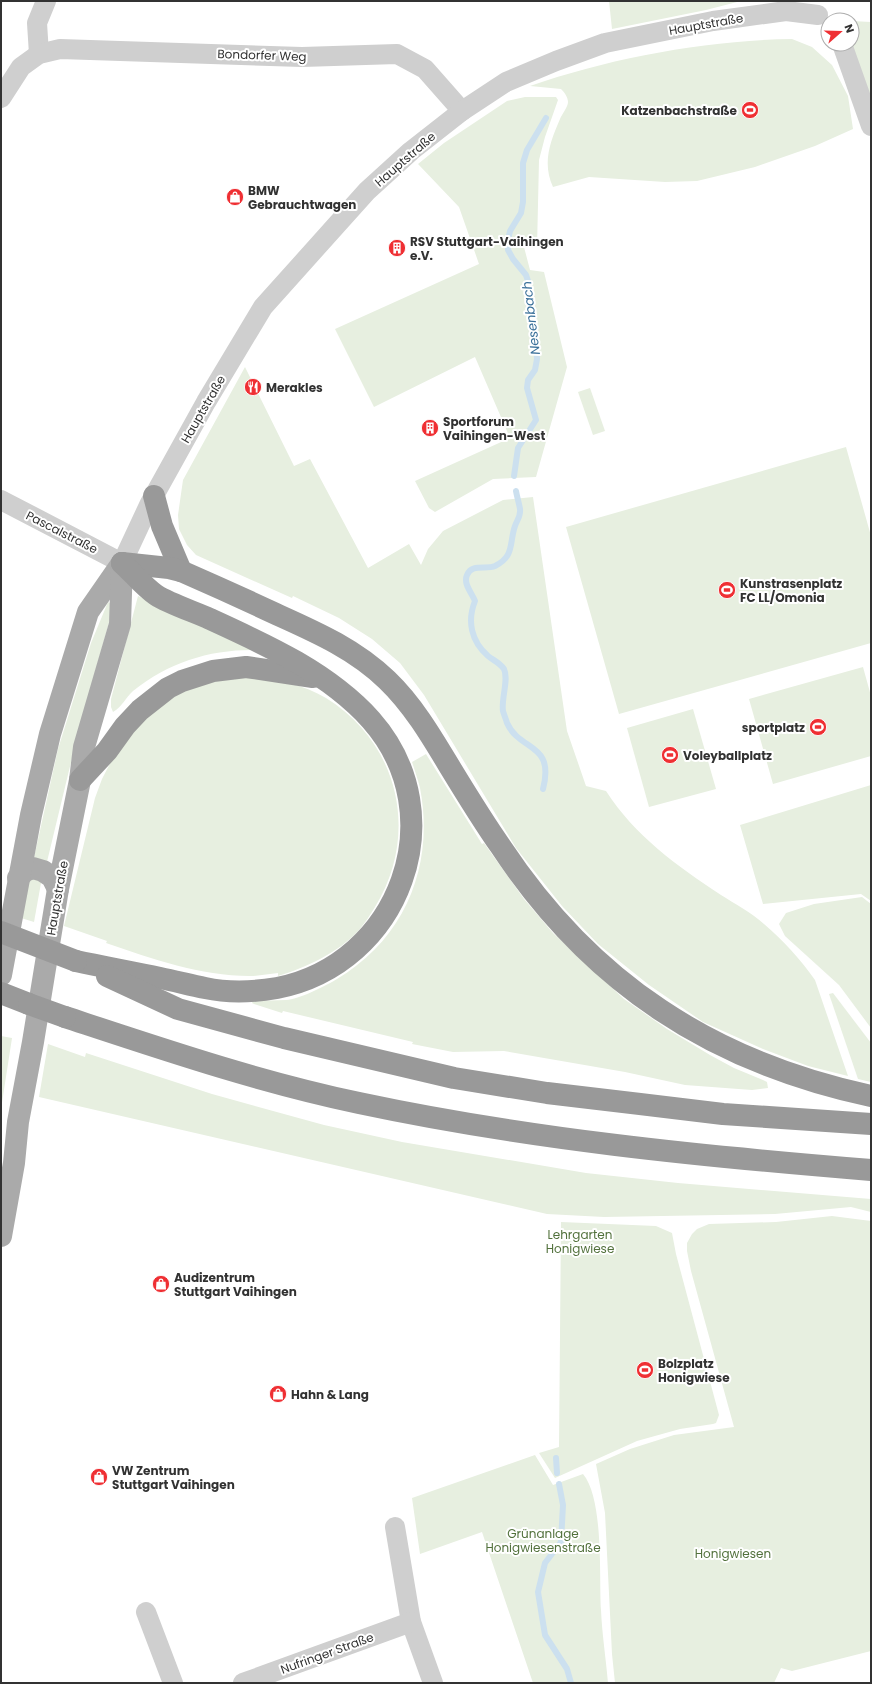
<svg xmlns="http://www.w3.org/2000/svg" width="872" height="1684" viewBox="0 0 872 1684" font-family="Poppins,sans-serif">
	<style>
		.green { fill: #e7efe0 }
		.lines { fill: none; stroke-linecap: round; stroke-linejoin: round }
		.stream { stroke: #cce0ef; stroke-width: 6 }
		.minor { stroke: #cfcfcf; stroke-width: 20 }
		.major { stroke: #aaa; stroke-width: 22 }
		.highway { stroke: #999; stroke-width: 22 }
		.highway-bridge { stroke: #999; stroke-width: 22 }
		.labels { text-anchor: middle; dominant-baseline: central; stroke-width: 4; stroke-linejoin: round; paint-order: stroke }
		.street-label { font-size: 12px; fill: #323232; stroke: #fff }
		.poi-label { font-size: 12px; font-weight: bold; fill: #323232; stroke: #fff; text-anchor: start }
		.park-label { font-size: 12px; fill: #52713c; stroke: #fff }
		.water-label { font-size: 13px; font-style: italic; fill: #3a709a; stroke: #fff }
	</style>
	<rect width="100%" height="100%" fill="#fff"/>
	<!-- green -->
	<g class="green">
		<path d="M 609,1 L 741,1 L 706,10 L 612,29 Z"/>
		<path d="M 852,21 L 871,22 L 871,103 L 852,44 Z"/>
		<path d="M 792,39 L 812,47 L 832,65 L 848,96 L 853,129 L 815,146 L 755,167 L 697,181 L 665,182 L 589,177 L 553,187 C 542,163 550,142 560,119 C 562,114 568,107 568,102 C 568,97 564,92 561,89 L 530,86 C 610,58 707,40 792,39 Z"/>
		<path d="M 525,97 L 556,97 L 558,100 L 545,137 L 539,160 L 537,248 L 524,247 L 530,270 L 544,272 L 567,367 L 536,477 L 493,479 L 435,512 L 429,508 L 415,481 L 510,438 L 475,357 L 374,407 L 335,329 L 479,264 L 459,207 L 418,164 L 444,143 L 507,101 Z"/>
		<path d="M 245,367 L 294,466 L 310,459 L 368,568 L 409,544 L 421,565 L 428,549 L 443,531 L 503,500 L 533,497 L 567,731 L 586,786 L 606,791 C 635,836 677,866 721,895 C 735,904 751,912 764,924 C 783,940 801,960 815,980 L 848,1076 L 808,1066 L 763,1049 L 703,1022 L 649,985 L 598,944 L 562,906 L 516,848 L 424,695 L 400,663 L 372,639 L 339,618 L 293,596 L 292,598 L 196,555 L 187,545 L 179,529 L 178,515 L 183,480 Z"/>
		<path d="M 590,388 L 605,431 L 593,435 L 578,392 Z"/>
		<path d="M 846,447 L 871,536 L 871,643 L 619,714 L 566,527 Z"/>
		<path d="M 138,596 L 253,648 L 252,650 C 208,650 168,663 133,691 C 125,698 123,706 113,712 L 111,707 L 111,699 Z"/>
		<path d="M 108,602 L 114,605 L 79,729 L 46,866 L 33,862 L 58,749 L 91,643 Z"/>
		<path d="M 863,667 L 871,696 L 871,756 L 773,784 L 749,699 Z"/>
		<path d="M 248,676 C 275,680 302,683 326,698 C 399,743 420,834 375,907 C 370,915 365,923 359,930 C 338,953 307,967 278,976 L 278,973 C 269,974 259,976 250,976 C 200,976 153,959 106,943 L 107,941 L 64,926 L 95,798 L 102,779 L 120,744 L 158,704 L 199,684 Z"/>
		<path d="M 693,709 L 716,789 L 649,807 L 627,728 Z"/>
		<path d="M 426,754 L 482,844 L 484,843 L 524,899 L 553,933 L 624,999 L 667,1029 L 710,1055 L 734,1068 L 763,1080 L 767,1082 L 768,1088 L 752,1090 L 685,1085 L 625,1072 L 504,1051 L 453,1052 L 412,1044 L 413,1042 L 283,1011 L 282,1013 L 254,1004 L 252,1003 L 253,1001 C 264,1001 276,1000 286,1000 C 298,1000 327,985 337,979 C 405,939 435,865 420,788 C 418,780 415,771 412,762 Z"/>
		<path d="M 871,785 L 871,901 L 861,894 L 763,904 L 740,825 Z"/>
		<path d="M 32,877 L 39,880 L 41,883 L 34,922 L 21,918 L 29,880 Z"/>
		<path d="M 862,897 L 871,904 L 871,1028 L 839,985 L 785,936 L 779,924 L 786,913 L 814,904 Z"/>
		<path d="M 833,993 L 871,1043 L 871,1082 L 858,1079 L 829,994 Z"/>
		<path d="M 1,1036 L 12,1038 L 1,1109 Z"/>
		<path d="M 48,1044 L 85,1057 L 86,1053 L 212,1094 L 324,1125 L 402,1142 L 586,1173 L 678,1183 L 871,1199 L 871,1212 L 851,1207 L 775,1214 L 604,1217 L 547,1214 L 39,1097 Z"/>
		<path d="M 832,1216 L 871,1221 L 871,1651 L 792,1671 L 781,1668 L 774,1683 L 615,1683 L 612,1654 L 605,1513 L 596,1464 L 630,1449 L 674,1435 L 734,1427 L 691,1271 L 687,1251 L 687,1243 L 692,1234 L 697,1229 L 709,1224 L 776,1222 Z"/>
		<path d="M 561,1222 L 656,1226 L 672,1233 L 676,1254 L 719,1415 L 716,1423 L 713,1424 L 680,1429 L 637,1441 L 555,1478 L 539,1453 L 559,1447 Z"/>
		<path d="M 535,1455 L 553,1485 L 583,1474 C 604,1499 599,1577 601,1610 C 602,1634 606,1659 608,1683 L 533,1683 L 482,1532 L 420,1554 L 412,1498 Z"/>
	</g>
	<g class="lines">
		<!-- stream -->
		<g class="stream">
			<path d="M 514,476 L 518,448 L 536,420 L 527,388 L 528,380 L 535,370 L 537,359 L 536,342 L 529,312 L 529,284 L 526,275 L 513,259 L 508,250 L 508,240 L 510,231 L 521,213 L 523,202 L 523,163 L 527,150 L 546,118"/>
			<path d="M 516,491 C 517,497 519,503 520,509 C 521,516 517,520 515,526 C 509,543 515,556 495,566 C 486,570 472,563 467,575 C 463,584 472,593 475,601 C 467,621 471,641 488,656 C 493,660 500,663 504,669 C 509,679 501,699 503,711 C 504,715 506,719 507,723 C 520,752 555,742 543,789"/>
			<path d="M 556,1458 L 557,1473"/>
			<path d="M 559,1484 L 563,1505 L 561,1542 L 545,1563 L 538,1592 L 545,1635 L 567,1669 L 571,1683"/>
		</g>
		<!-- minor -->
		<g class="minor">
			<path d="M 842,44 L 871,126"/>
			<path d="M 39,54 L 37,23 L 46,1"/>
			<path d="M 1,98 L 21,67 L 39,54 L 60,49 L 302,57 L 397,54 L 425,69 L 462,111"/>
			<path d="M 1,500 L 122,563 L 150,503 L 206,402 L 263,307 L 367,191 L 411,151 L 462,111 L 506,82 L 556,61 L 605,43 L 713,21 L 786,11 L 818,15"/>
			<path d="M 395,1527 L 411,1622 L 433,1683"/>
			<path d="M 146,1612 L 173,1683"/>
			<path d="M 243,1683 L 411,1622"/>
		</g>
		<!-- major -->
		<g class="major">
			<path d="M 18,878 L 25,871 L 33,868 L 43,871 L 52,877 L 58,889"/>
			<path d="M 1,975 L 31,815 L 50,734 L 88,612 L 122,563"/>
			<path d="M 1,1236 L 14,1163 L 18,1122 L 33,1042 L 58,889 L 80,780 L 84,747 L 120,624 L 122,563"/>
		</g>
		<!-- highway -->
		<g class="highway">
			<path d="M 154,496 L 162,526 L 181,571"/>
			<path d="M 122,563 L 169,568 L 181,571 C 213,585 244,599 276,614 C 316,632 355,649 387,680 C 412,704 430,734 448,764 C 465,792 482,820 501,847 C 591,983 712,1062 871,1096"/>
			<path d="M 80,780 L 107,751 L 125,726 L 140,710 L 168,688 L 182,681 L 213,671 L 246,667 L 313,677"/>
			<path d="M 76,961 C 104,967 132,972 160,978 C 175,981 190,985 205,988 C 228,993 254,992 277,988 C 400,964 455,815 371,720 C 329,673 267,645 210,619 C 195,612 170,604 156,595 C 144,587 133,573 122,563"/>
			<path d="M 107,976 L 178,1009 L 284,1038 L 454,1078 L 547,1093 L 640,1104 L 723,1114 L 871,1124"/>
			<path d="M 1,993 L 29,1004"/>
			<path d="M 65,1017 C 162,1049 259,1082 359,1103 C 528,1139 699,1156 871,1170"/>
		</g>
		<!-- highway-bridge -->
		<g class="highway-bridge">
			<path d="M 1,932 L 76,961"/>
			<path d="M 29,1004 L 65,1017"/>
		</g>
	</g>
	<!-- icons -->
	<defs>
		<symbol id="stadium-disc" viewBox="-11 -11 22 22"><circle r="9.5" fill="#ef2f33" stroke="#fff"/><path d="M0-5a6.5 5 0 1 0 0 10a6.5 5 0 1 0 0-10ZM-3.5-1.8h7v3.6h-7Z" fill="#fff"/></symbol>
		<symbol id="shop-disc" viewBox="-11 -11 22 22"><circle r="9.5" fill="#ef2f33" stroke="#fff"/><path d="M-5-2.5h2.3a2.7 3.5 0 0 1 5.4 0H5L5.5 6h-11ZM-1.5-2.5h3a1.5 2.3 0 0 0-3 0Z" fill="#fff"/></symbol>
		<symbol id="building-disc" viewBox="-11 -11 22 22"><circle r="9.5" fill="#ef2f33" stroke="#fff"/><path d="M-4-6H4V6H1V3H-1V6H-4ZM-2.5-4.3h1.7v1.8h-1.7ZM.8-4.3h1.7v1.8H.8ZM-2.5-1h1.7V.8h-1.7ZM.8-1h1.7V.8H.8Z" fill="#fff"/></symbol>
		<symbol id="restaurant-disc" viewBox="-11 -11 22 22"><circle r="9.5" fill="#ef2f33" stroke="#fff"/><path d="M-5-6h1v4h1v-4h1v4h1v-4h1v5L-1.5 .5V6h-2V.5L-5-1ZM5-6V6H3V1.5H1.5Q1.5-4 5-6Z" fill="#fff"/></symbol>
	</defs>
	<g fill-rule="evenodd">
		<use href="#stadium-disc" x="740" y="100" width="20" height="20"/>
		<use href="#shop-disc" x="225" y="187" width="20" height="20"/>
		<use href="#building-disc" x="387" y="238" width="20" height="20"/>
		<use href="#restaurant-disc" x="243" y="377" width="20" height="20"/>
		<use href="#building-disc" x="420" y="418" width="20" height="20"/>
		<use href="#stadium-disc" x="717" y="580" width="20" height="20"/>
		<use href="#stadium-disc" x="808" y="717" width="20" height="20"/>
		<use href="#stadium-disc" x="660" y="745" width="20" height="20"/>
		<use href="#shop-disc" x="151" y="1274" width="20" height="20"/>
		<use href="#stadium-disc" x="635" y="1360" width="20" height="20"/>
		<use href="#shop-disc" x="268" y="1384" width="20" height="20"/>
		<use href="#shop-disc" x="89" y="1467" width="20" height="20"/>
	</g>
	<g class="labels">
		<!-- street labels -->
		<g class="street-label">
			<text transform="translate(706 24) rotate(-10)">Hauptstraße</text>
			<text transform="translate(262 55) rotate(2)">Bondorfer Weg</text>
			<text transform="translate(405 159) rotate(-41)">Hauptstraße</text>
			<text transform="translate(203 409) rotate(-60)">Hauptstraße</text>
			<text transform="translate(62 532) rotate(27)">Pascalstraße</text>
			<text transform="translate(57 898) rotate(-80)">Hauptstraße</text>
			<text transform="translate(327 1653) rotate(-20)">Nufringer Straße</text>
		</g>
		<!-- poi labels -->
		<g class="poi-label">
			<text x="737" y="110" text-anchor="end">Katzenbachstraße</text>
			<text x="248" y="190">BMW<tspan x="248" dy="14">Gebrauchtwagen</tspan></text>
			<text x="410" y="241">RSV Stuttgart-Vaihingen<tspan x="410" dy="14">e.V.</tspan></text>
			<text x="266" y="387">Merakles</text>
			<text x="443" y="421">Sportforum<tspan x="443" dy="14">Vaihingen-West</tspan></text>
			<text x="740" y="583">Kunstrasenplatz<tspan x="740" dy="14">FC LL/Omonia</tspan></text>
			<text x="805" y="727" text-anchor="end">sportplatz</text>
			<text x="683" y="755">Voleyballplatz</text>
			<text x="174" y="1277">Audizentrum<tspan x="174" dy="14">Stuttgart Vaihingen</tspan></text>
			<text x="658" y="1363">Bolzplatz<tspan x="658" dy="14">Honigwiese</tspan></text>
			<text x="291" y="1394">Hahn &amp; Lang</text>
			<text x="112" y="1470">VW Zentrum<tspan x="112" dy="14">Stuttgart Vaihingen</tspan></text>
		</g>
		<!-- park labels -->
		<g class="park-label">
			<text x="580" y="1234">Lehrgarten<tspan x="580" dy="14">Honigwiese</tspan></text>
			<text x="543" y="1533">Grünanlage<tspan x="543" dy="14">Honigwiesenstraße</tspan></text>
			<text x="733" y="1553">Honigwiesen</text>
		</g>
		<!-- water labels -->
		<g class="water-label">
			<text transform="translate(531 318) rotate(-97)">Nesenbach</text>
		</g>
	</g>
	<!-- border -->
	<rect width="872" height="1684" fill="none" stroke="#323232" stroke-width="4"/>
	<!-- north arrow -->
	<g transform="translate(840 32) rotate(70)"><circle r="19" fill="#ffffff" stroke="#adadad"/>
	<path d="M0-3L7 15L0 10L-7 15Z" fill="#ef2f33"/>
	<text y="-6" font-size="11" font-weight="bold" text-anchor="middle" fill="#323232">N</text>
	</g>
</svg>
